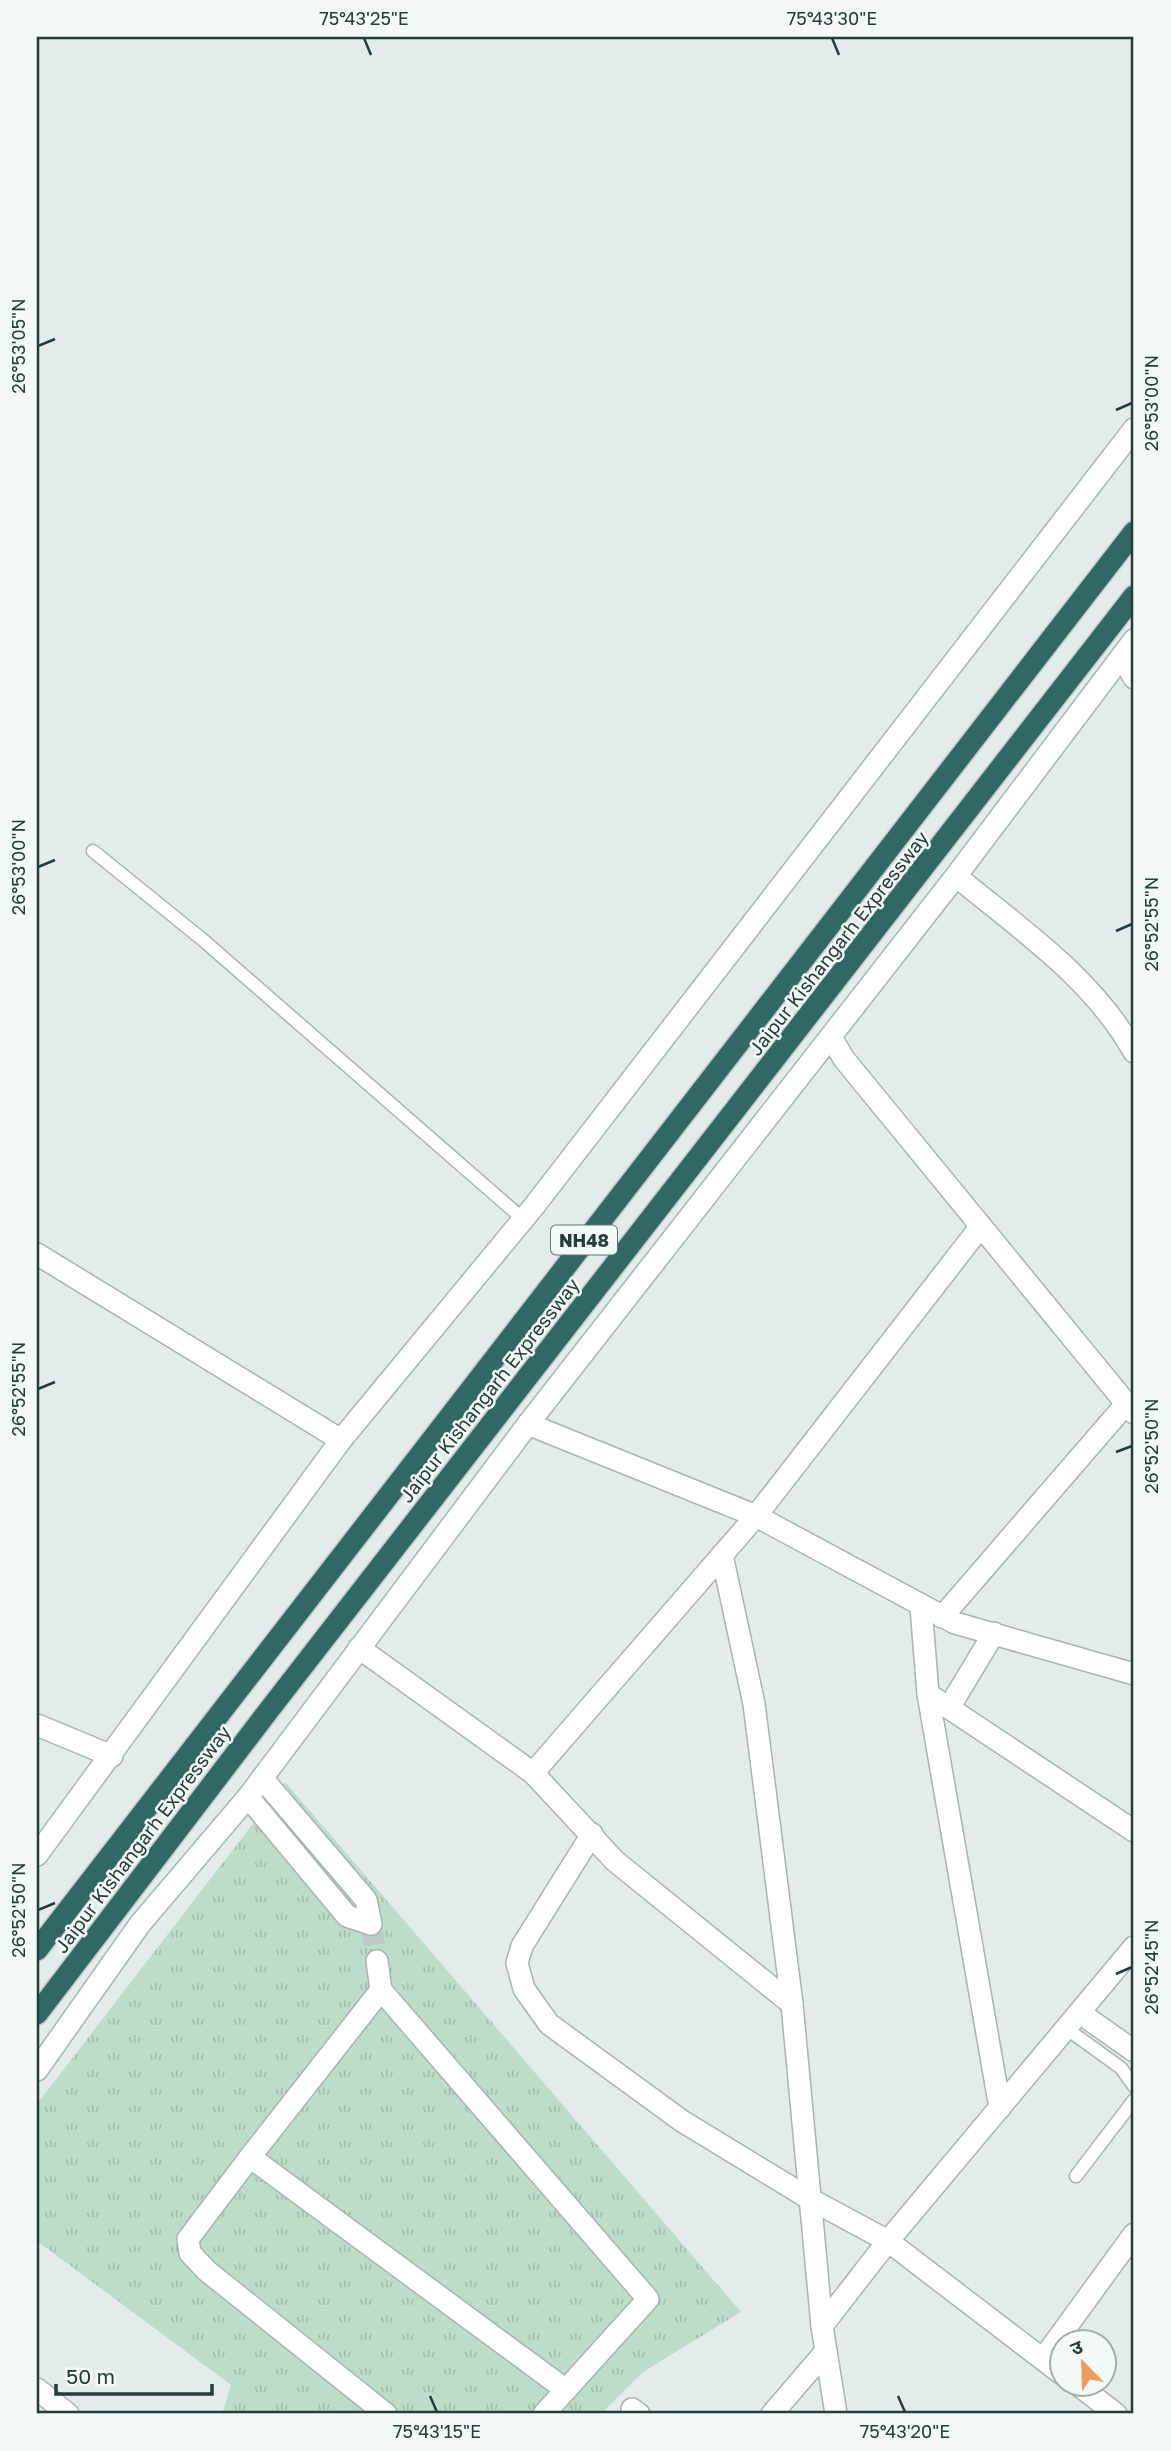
<svg xmlns="http://www.w3.org/2000/svg" width="1171" height="2451" viewBox="0 0 1171 2451" font-family="'Golos Text','Noto Sans Devanagari',sans-serif">
	<style>
		.grass { fill: url(#grass-tufts) }
		.lines { fill: none; stroke-linecap: round; stroke-linejoin: round }
		.street-tunnel { stroke: #bdc9c7; stroke-width: 21; stroke-dasharray: 21 10; stroke-linecap: butt }
		.lane-casing { stroke: #a6b4b2; stroke-width: 15 }
		.street-casing { stroke: #a6b4b2; stroke-width: 24 }
		.secondary-casing { stroke: #a2b8b4; stroke-width: 24 }
		.highway-casing { stroke: #c1c9c8; stroke-width: 24 }
		.lane { stroke: #fff; stroke-width: 12 }
		.street { stroke: #fff; stroke-width: 21 }
		.secondary { stroke: #fff; stroke-width: 21 }
		.highway { stroke: #306866; stroke-width: 21 }
		.ticks { fill: none; stroke: #233d3b; stroke-width: 2.5 }
		.labels { text-anchor: middle; dominant-baseline: central; stroke-width: 5; stroke-linejoin: round; paint-order: stroke }
		.shield { fill: #f3f9f7; stroke: #617573; stroke-width: 2 }
		.shield-label { font-size: 18px; font-weight: bold; fill: #233d3b }
		.street-label { font-size: 19px; fill: #233d3b; stroke: #f3f9f7 }
		.neatline { fill: none; stroke: #233d3b; stroke-width: 2.5 }
		.ticks-label { font-size: 18px; text-anchor: middle; fill: #233d3b }
	</style>
	<defs>
		<pattern id="grass-tufts" width="24" height="20" patternUnits="userSpaceOnUse" patternTransform="scale(1.75)"><rect width="24" height="20" fill="#bdddcb"/><path d="M3 7l-1-3M5 7V3M7 7l1-3M15 17l-1-3M17 17v-4M19 17l1-3" fill="none" stroke="#a2bfaf"/></pattern>
	</defs>
	<rect width="100%" height="100%" fill="#e3ecea"/>
	<!-- grass -->
	<path class="grass" d="M 285,1782 L 741,2312 L 643,2372 L 601,2414 L 222,2414 L 231,2385 L 37,2241 L 37,2104 Z"/>
	<g class="lines">
		<!-- street-tunnel -->
		<path class="street-tunnel" d="M 371,1924 L 377,1961"/>
		<defs>
			<g id="lane">
				<path d="M 93,851 L 203,940 L 523,1219"/>
				<path d="M 1067,2029 L 1121,2068 L 1134,2086"/>
				<path d="M 1076,2176 L 1134,2100"/>
			</g>
			<g id="street">
				<path d="M 1122,656 L 1134,678"/>
				<path d="M 956,876 C 1020,929 1093,978 1134,1052"/>
				<path d="M 831,1037 L 844,1059 L 1134,1413"/>
				<path d="M 37,1254 L 341,1440"/>
				<path d="M 528,1424 L 756,1516 L 955,1623 L 1134,1674"/>
				<path d="M 722,1555 L 754,1704 L 792,2004 L 822,2326 L 836,2414"/>
				<path d="M 921,1607 L 928,1694 L 1000,2108"/>
				<path d="M 942,1617 L 1126,1404"/>
				<path d="M 359,1648 L 533,1773 L 615,1861 L 792,2004"/>
				<path d="M 928,1694 L 1134,1831"/>
				<path d="M 950,1706 L 994,1633"/>
				<path d="M 533,1773 L 756,1516 L 981,1226"/>
				<path d="M 248,1797 L 347,1916 L 371,1924 L 366,1900 L 262,1778"/>
				<path d="M 592,1834 L 522,1946 L 517,1963 L 524,1989 L 549,2024 L 682,2121 L 810,2199 L 888,2241 L 1062,2374"/>
				<path d="M 377,1961 L 381,1990 L 648,2299 L 544,2414"/>
				<path d="M 381,1990 L 250,2157 L 566,2390"/>
				<path d="M 1080,2013 L 1134,2051"/>
				<path d="M 250,2157 L 188,2239 L 190,2253 L 207,2271 L 386,2414"/>
				<path d="M 822,2326 L 888,2241 L 1134,1947"/>
				<path d="M 1043,2359 L 1134,2234"/>
				<path d="M 1077,2384 L 1116,2414"/>
				<path d="M 37,2389 L 68,2414"/>
				<path d="M 632,2409 L 639,2414"/>
				<path d="M 772,2414 L 826,2351"/>
			</g>
			<g id="secondary">
				<path d="M 37,1725 L 112,1756"/>
				<path d="M 37,1855 L 341,1440 L 535,1205 L 1134,429"/>
				<path d="M 37,2070 L 140,1924 L 248,1797 L 528,1424 L 956,876 L 1134,640"/>
			</g>
			<g id="highway">
				<path d="M 37,1950 L 1134,532"/>
				<path d="M 37,2014 L 269,1710 L 1134,596"/>
			</g>
		</defs>
		<!-- lane casing -->
		<use href="#lane" class="lane-casing"/>
		<!-- street casing -->
		<use href="#street" class="street-casing"/>
		<!-- secondary casing -->
		<use href="#secondary" class="secondary-casing"/>
		<!-- highway casing -->
		<use href="#highway" class="highway-casing"/>
		<!-- lane -->
		<use href="#lane" class="lane"/>
		<!-- street -->
		<use href="#street" class="street"/>
		<!-- secondary -->
		<use href="#secondary" class="secondary"/>
		<!-- highway -->
		<use href="#highway" class="highway"/>
	</g>
	<!-- ticks -->
	<path class="ticks" d="M 364,38 L 371,55M 832,38 L 839,55M 38,346 L 55,339M 1116,410 L 1132,403M 38,867 L 55,860M 1116,931 L 1132,924M 38,1389 L 55,1382M 1116,1452 L 1132,1446M 38,1910 L 55,1903M 1116,1974 L 1132,1967M 430,2396 L 437,2412M 898,2396 L 905,2412"/>
	<g class="labels">
		<!-- shield labels -->
		<rect class="shield" x="551" y="1225.5" width="66" height="29" rx="5"/>
		<g class="shield-label">
			<text x="584" y="1240">NH48</text>
		</g>
		<!-- street labels -->
		<g class="street-label">
			<text transform="translate(838 943) rotate(-52)">Jaipur Kishangarh Expressway</text>
			<text transform="translate(489 1390) rotate(-52)">Jaipur Kishangarh Expressway</text>
			<text transform="translate(142 1839) rotate(-53)">Jaipur Kishangarh Expressway</text>
		</g>
	</g>
	<!-- border -->
	<rect width="1171" height="2451" fill="none" stroke="#f3f9f7" stroke-width="77"/>
	<!-- north arrow -->
	<g transform="translate(1083 2363) rotate(337)"><circle r="33" fill="#f3f9f7" stroke="#a0aeac" stroke-width="2"/>
	<path d="M0-5L12 26L0 18L-12 26Z" fill="#ed9b60"/>
	<text y="-10" font-size="19" font-weight="bold" text-anchor="middle" fill="#233d3b">उ</text>
	</g>
	<!-- scale -->
	<path d="M56 2384v10h156v-10" fill="none" stroke="#233d3b" stroke-width="3.5"/>
	<text x="66" y="2384" font-size="21" fill="#233d3b" stroke="#f3f9f7" stroke-width="5" paint-order="stroke">50 m</text>
	<rect x="38" y="38" width="1094" height="2374" class="neatline"/>
	<g class="ticks-label">
		<text x="364" y="25">75°43'25"E</text>
		<text x="832" y="25">75°43'30"E</text>
		<text transform="translate(19 346) rotate(-90)" y="6">26°53'05"N</text>
		<text transform="translate(1152 403) rotate(-90)" y="6">26°53'00"N</text>
		<text transform="translate(19 867) rotate(-90)" y="6">26°53'00"N</text>
		<text transform="translate(1152 924) rotate(-90)" y="6">26°52'55"N</text>
		<text transform="translate(19 1389) rotate(-90)" y="6">26°52'55"N</text>
		<text transform="translate(1152 1446) rotate(-90)" y="6">26°52'50"N</text>
		<text transform="translate(19 1910) rotate(-90)" y="6">26°52'50"N</text>
		<text transform="translate(1152 1967) rotate(-90)" y="6">26°52'45"N</text>
		<text x="437" y="2438">75°43'15"E</text>
		<text x="905" y="2438">75°43'20"E</text>
	</g>
</svg>
